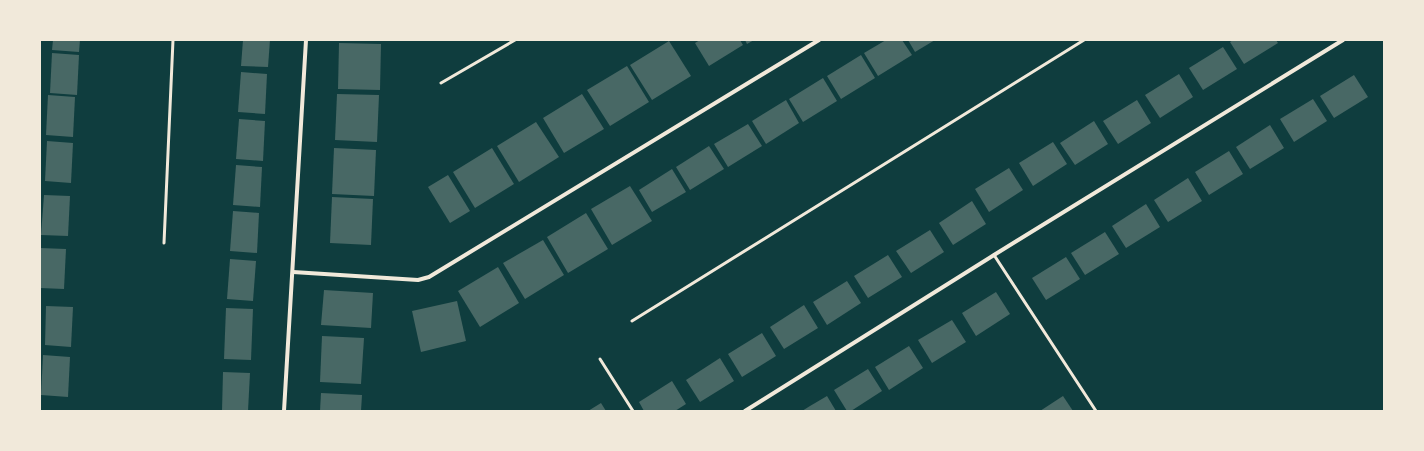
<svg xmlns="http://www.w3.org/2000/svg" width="1424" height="451" viewBox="0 0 1424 451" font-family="Poppins,sans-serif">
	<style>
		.building { fill: #486865 }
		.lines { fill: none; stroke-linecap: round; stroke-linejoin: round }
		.service { stroke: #f1e9da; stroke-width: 3 }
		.minor { stroke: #f1e9da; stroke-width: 4 }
	</style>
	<rect width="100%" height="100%" fill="#0f3d3e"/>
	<!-- building -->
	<g class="building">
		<path d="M 53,40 L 80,40 L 79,52 L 52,50 Z"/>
		<path d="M 243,40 L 270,40 L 268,67 L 241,66 Z"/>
		<path d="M 700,40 L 740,40 L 743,45 L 709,66 L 695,43 Z"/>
		<path d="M 745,40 L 754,40 L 747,44 Z"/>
		<path d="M 886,40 L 902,40 L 912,55 L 878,76 L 864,53 Z"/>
		<path d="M 908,40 L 935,40 L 915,52 Z"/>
		<path d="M 1233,40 L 1276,40 L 1278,43 L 1244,64 L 1230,42 Z"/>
		<path d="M 669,41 L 691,76 L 652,100 L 630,65 Z"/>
		<path d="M 339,43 L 381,44 L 380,90 L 338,89 Z"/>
		<path d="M 1223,47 L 1237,69 L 1203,90 L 1189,68 Z"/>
		<path d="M 52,53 L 79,55 L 77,95 L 50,93 Z"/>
		<path d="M 861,55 L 875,78 L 841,99 L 827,76 Z"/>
		<path d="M 627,66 L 649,102 L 610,126 L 587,90 Z"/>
		<path d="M 241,72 L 267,74 L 265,114 L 238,112 Z"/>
		<path d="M 1179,74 L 1193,97 L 1160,118 L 1145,95 Z"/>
		<path d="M 1354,75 L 1368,97 L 1334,118 L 1320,96 Z"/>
		<path d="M 823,78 L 837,101 L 803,122 L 789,99 Z"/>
		<path d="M 337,94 L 379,95 L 377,142 L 335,140 Z"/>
		<path d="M 582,94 L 604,129 L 564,153 L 543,118 Z"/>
		<path d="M 48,95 L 75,97 L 73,137 L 46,135 Z"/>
		<path d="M 1313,99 L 1327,121 L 1294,142 L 1280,119 Z"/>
		<path d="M 786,100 L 799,123 L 766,144 L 752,121 Z"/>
		<path d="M 1137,100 L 1151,123 L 1118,144 L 1103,121 Z"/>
		<path d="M 239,119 L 265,121 L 263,161 L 236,159 Z"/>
		<path d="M 1094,121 L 1108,144 L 1075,165 L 1060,143 Z"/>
		<path d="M 536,122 L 559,157 L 519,182 L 497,146 Z"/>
		<path d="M 748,124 L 762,146 L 728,167 L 714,144 Z"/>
		<path d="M 1270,125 L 1284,148 L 1250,169 L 1236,147 Z"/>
		<path d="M 47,141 L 73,143 L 71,183 L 45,181 Z"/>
		<path d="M 1053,142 L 1067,164 L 1033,186 L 1019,163 Z"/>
		<path d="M 709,146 L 724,169 L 690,190 L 676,167 Z"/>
		<path d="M 334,148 L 376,150 L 374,196 L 332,194 Z"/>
		<path d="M 492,148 L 514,184 L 475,208 L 453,172 Z"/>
		<path d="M 1229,151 L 1243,174 L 1209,195 L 1195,172 Z"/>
		<path d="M 236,165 L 262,167 L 260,207 L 233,205 Z"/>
		<path d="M 1009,168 L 1023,190 L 989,212 L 975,189 Z"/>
		<path d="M 672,169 L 686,192 L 652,212 L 639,190 Z"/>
		<path d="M 448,175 L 470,211 L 450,223 L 428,187 Z"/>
		<path d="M 1188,178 L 1202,201 L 1168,222 L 1154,200 Z"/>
		<path d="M 630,186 L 652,221 L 612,245 L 591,209 Z"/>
		<path d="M 44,195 L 70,196 L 68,236 L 41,235 Z"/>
		<path d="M 332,197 L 373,199 L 371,245 L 330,243 Z"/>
		<path d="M 972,201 L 986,224 L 953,245 L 939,223 Z"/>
		<path d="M 1146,204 L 1160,227 L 1126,248 L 1112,226 Z"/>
		<path d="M 233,211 L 259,213 L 257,253 L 230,251 Z"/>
		<path d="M 586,213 L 608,249 L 568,273 L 547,237 Z"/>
		<path d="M 930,230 L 944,252 L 911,273 L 896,251 Z"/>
		<path d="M 1105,232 L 1119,254 L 1085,275 L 1071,253 Z"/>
		<path d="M 543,240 L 564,275 L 525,299 L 503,263 Z"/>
		<path d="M 40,248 L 66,249 L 64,289 L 40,288 Z"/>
		<path d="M 888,255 L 902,277 L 868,298 L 854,276 Z"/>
		<path d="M 1066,257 L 1080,279 L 1046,300 L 1032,278 Z"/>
		<path d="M 230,259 L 256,261 L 253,301 L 227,299 Z"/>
		<path d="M 498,267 L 519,303 L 480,327 L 458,291 Z"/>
		<path d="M 847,281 L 861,303 L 827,325 L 813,302 Z"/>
		<path d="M 324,290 L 373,293 L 371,328 L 321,325 Z"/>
		<path d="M 996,292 L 1010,314 L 976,336 L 962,313 Z"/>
		<path d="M 457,301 L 466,341 L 421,352 L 412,311 Z"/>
		<path d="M 804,305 L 818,328 L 784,349 L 770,327 Z"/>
		<path d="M 46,306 L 73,307 L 71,347 L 45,345 Z"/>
		<path d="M 226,308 L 253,309 L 251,360 L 224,359 Z"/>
		<path d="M 952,320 L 966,342 L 932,363 L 918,340 Z"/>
		<path d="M 762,333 L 776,356 L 742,377 L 728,354 Z"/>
		<path d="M 322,336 L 364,338 L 361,384 L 320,382 Z"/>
		<path d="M 909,346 L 923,368 L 889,390 L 875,367 Z"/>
		<path d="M 43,355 L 70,357 L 68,397 L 41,395 Z"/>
		<path d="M 720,358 L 734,381 L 700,402 L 686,380 Z"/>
		<path d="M 868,369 L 882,391 L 851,411 L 847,411 L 834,390 Z"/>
		<path d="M 223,372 L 250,373 L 248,411 L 222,411 Z"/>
		<path d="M 672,381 L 686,404 L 675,411 L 644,411 L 639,402 Z"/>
		<path d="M 321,393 L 362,395 L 361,411 L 320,411 Z"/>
		<path d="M 827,396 L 836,411 L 802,411 L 810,406 Z"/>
		<path d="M 1063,396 L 1073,411 L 1040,411 Z"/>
		<path d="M 601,403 L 606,411 L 588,411 Z"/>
	</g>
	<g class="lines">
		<!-- service -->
		<g class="service">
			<path d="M 441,83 L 515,40"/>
			<path d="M 164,243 L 173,40"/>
			<path d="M 994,255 L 1096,411"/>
			<path d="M 632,321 L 1084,40"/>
			<path d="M 600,359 L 633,411"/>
		</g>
		<!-- minor -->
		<g class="minor">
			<path d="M 293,272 L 418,280 L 429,277 L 819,40"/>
			<path d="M 284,411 L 306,40"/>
			<path d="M 745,411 L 994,255 L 1343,40"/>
		</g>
	</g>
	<!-- border -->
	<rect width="1424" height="451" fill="none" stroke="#f1e9da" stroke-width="82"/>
</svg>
